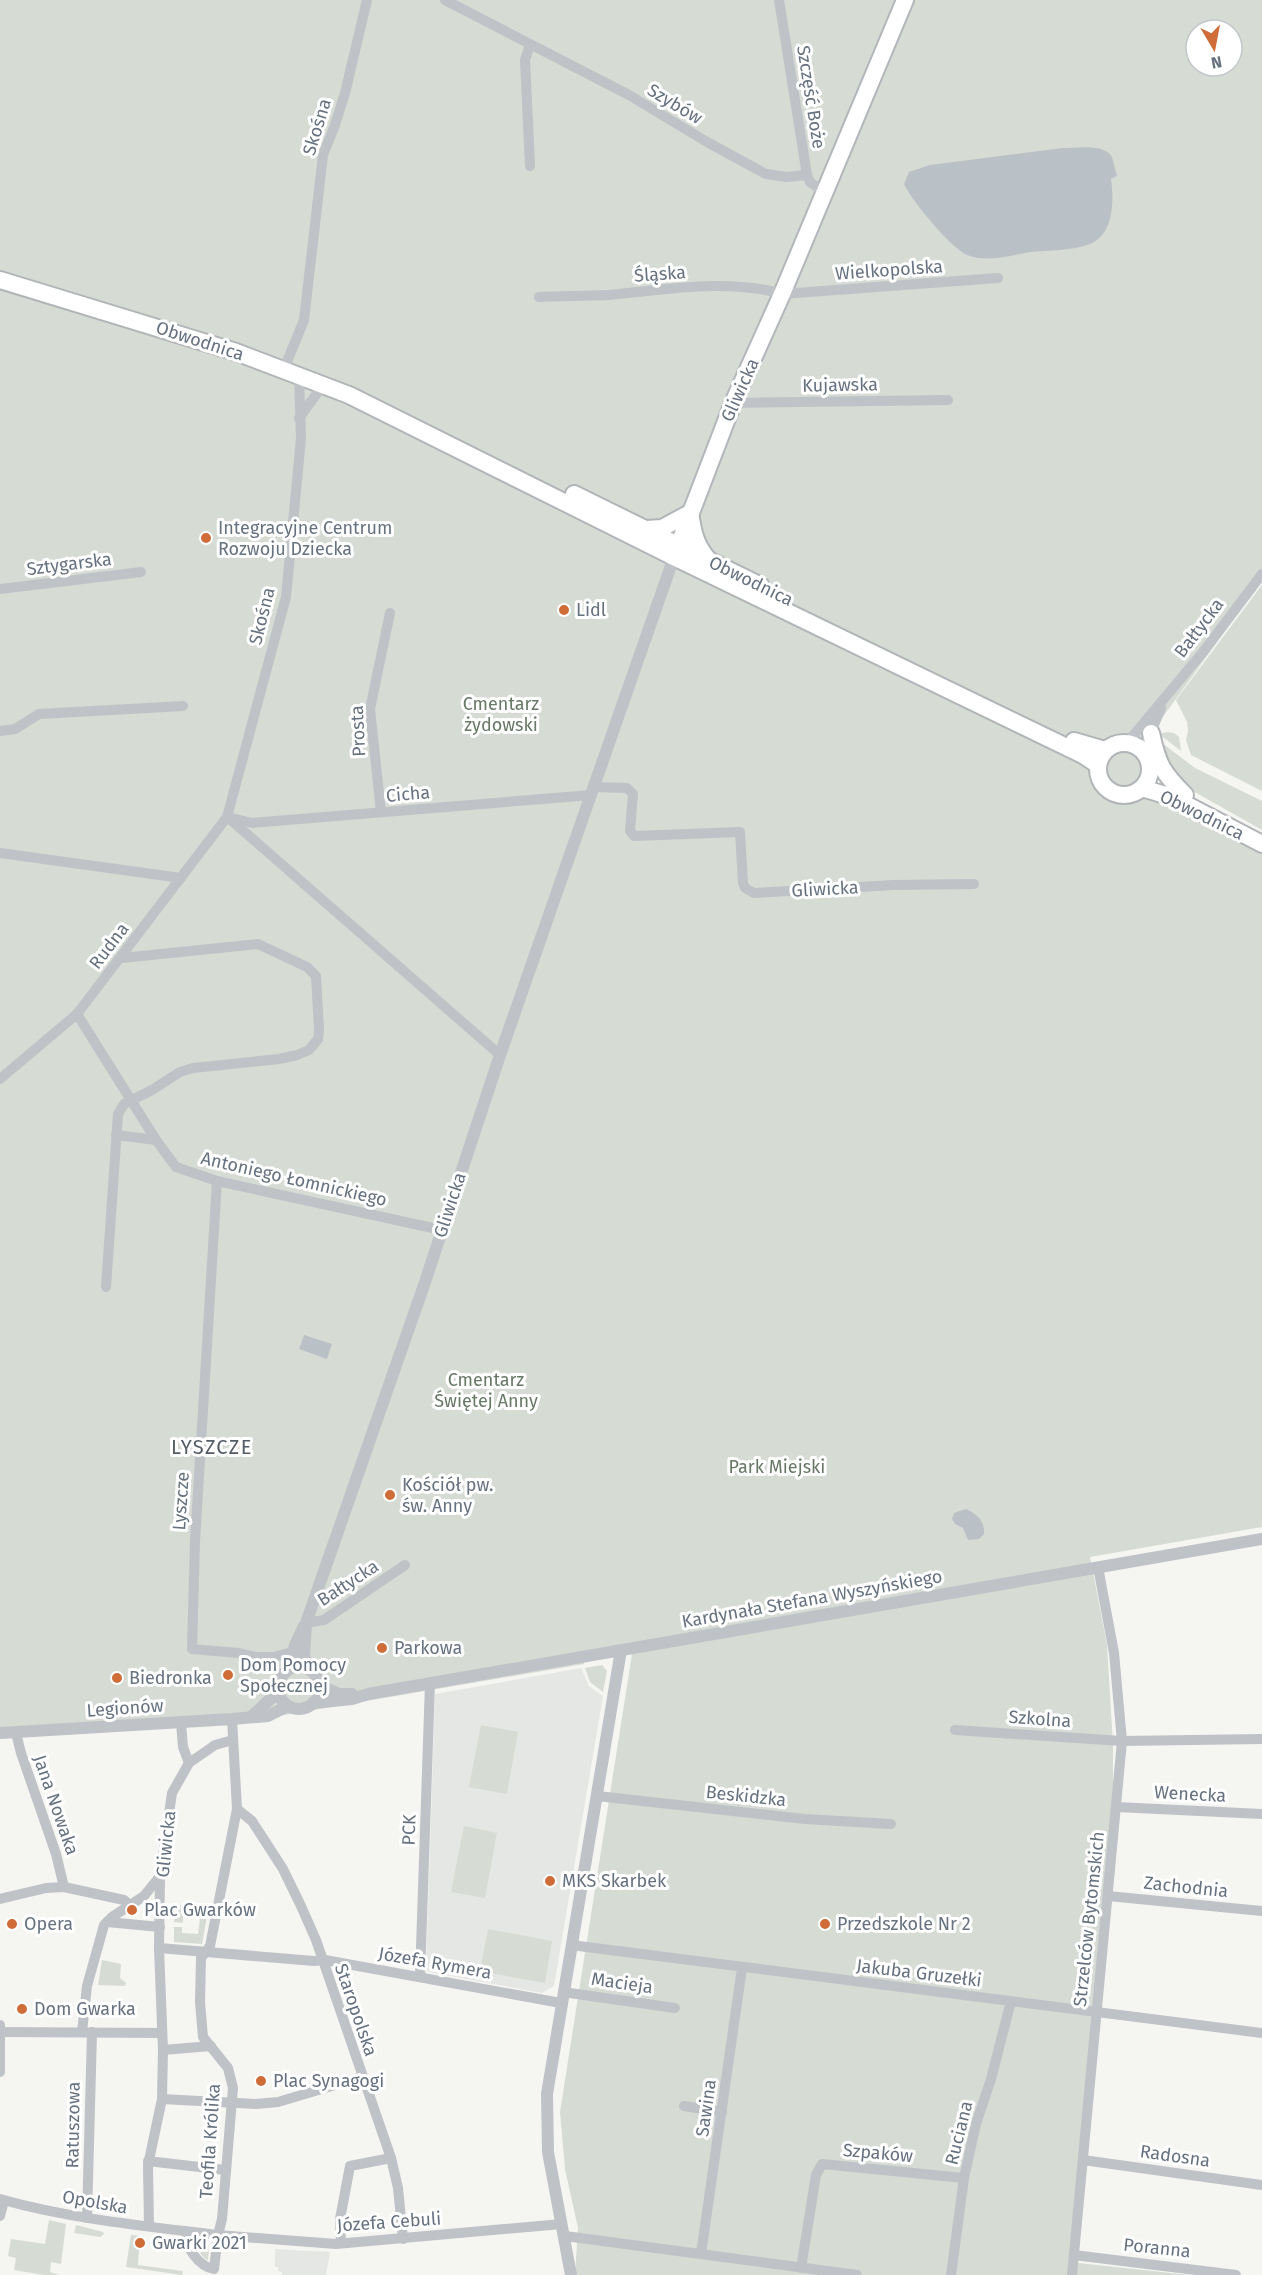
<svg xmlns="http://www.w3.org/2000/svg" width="1262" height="2275" viewBox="0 0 1262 2275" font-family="'Fira Sans',sans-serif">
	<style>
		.built { fill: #e5e7e5 }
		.green { fill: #d6dbd4; fill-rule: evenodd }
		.water { fill: #bac1c6 }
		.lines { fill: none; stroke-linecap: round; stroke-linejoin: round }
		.primary-casing { stroke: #b3b6ba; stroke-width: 20 }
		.trunk-casing { stroke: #b2b5b8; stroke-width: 20 }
		.minor { stroke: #bfc2c6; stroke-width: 10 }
		.tertiary { stroke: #bfc2c6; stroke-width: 12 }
		.primary { stroke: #fff; stroke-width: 16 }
		.trunk { stroke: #fff; stroke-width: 16 }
		.poi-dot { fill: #cf6c38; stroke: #fff; stroke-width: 2 }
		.labels { text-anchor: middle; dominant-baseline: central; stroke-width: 6; stroke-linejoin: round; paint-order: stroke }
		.street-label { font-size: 18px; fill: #677280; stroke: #fff }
		.poi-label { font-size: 18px; fill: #677280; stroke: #fff; text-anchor: start }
		.park-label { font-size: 18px; fill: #677865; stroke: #fff }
		.neighbourhood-label { font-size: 20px; letter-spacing: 1.5px; fill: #545c66; stroke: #fff }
	</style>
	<rect width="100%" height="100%" fill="#f5f5f2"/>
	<!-- built -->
	<g class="built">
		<path d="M 581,1668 L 589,1686 L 603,1696 L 554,1986 L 542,1993 L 429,1972 L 426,1969 L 435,1694 Z"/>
		<path d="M 275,2249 L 330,2252 L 326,2275 L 282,2275 L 282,2272 L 278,2271 L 278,2267 L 275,2267 Z"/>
	</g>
	<!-- green -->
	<g class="green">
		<path d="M 0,0 L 1262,0 L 1262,580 L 1136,754 L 1143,765 L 1140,779 L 1262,838 L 1262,1527 L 1090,1557 L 1107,1645 L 1113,1745 L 1113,1834 L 1069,2262 L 1189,2275 L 575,2275 L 578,2228 L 565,2169 L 560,2112 L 632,1654 L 584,1662 L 584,1664 L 232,1724 L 0,1737 ZM 1196,30 L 1232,30 L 1232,66 L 1196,66 Z"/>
		<path d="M 1262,585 L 1262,791 L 1191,755 L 1186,740 L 1188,731 L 1187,722 L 1176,700 Z"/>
		<path d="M 1167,732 L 1174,733 L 1179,737 L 1181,751 L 1159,734 Z"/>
		<path d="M 1158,740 L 1195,768 L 1262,801 L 1262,830 L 1177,782 Z"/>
		<path d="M 602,1665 L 607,1671 L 603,1692 L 590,1682 L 585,1668 Z"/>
		<path d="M 481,1725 L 518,1732 L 507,1794 L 469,1787 Z"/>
		<path d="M 464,1826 L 497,1833 L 485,1898 L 451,1892 Z"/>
		<path d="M 175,1905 L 209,1905 L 202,1944 L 174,1942 L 174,1927 L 182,1927 L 182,1933 L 198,1934 L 200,1918 L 183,1917 L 183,1923 L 174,1922 Z"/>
		<path d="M 488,1929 L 552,1941 L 545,1983 L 480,1971 Z"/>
		<path d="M 102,1960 L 121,1964 L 120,1978 L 126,1983 L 125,1986 L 98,1985 Z"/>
		<path d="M 49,2220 L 66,2224 L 61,2264 L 51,2262 L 50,2272 L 59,2275 L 44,2275 L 14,2270 L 16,2258 L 8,2256 L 11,2239 L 45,2244 Z"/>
		<path d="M 76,2225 L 103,2232 L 104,2234 L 100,2237 L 74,2233 Z"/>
		<path d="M 131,2235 L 140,2236 L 138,2265 L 183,2271 L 182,2275 L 126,2267 Z"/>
		<path d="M 198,2240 L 204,2241 L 209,2246 L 208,2260 L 205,2259 L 195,2246 Z"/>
	</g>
	<!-- water -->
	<g class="water">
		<path d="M 1062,148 C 1076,148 1105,143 1112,157 C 1114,163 1115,170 1117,176 L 1111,179 C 1114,200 1114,235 1090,244 C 1071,251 1050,250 1031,252 C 1012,255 986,263 967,255 C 951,248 911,200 904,184 L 909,172 L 930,165 Z"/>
		<path d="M 304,1335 L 332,1344 L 327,1359 L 299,1349 Z"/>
		<path d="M 966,1509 C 977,1514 985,1521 984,1534 L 979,1539 L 968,1540 L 963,1528 L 955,1524 L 952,1519 L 954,1513 Z"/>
	</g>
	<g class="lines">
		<defs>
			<path id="primary" d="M 674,557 L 733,403 L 782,294 L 905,0"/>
			<g id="trunk">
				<path d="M 0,280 L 236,352 L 349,395 L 674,557 L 1083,755 L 1098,765"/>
				<path d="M 574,494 L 761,586"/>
				<path d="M 647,529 L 662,528 L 690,513 C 693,531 695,544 707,558"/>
				<path d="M 1151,733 C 1158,765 1162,772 1185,795"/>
				<path d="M 1074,741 L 1105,750"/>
				<circle cx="1124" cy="769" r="26"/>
				<path d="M 1142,788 L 1172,797 L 1262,844"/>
			</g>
		</defs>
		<!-- primary casing -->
		<use href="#primary" class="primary-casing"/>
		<!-- trunk casing -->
		<use href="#trunk" class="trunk-casing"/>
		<!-- minor -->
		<g class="minor">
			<path d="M 445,0 L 629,95 L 707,142 L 766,174 L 786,177 L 807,175"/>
			<path d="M 779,0 L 807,175 L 810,182 L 824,192"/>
			<path d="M 530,166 L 525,60 L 530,45"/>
			<path d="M 539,297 C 562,296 585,296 608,295 C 664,290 727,278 782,294 L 998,278"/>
			<path d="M 284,369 L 304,320 L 323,155 L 335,125 L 345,93 L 367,0"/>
			<path d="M 733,403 L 948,400"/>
			<path d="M 299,418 L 323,385"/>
			<path d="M 0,589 L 141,572"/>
			<path d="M 0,731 L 15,729 L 39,714 L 183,706"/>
			<path d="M 1127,743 L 1203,652 L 1262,574"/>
			<path d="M 1143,751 L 1161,708"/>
			<path d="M 594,787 L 627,788 L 633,794 L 630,831 L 634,836 L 740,832 L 743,883 L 745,888 L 754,893 L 894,885 L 974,884"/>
			<path d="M 381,812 L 370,709 L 390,613"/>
			<path d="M 227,817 L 252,823 L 591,795"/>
			<path d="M 232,821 L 500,1055"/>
			<path d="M 0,853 L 181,878"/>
			<path d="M 77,1014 L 156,1140 L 176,1167 L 217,1181 L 442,1230"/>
			<path d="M 0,1079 L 77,1014 L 227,817 L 286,597 L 301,438 L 299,375"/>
			<path d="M 116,1135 L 156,1140"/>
			<path d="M 217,1181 L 195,1541 L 192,1649 L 238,1653 L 256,1657 L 274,1657 L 292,1652"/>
			<path d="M 106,1287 L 118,1114 L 124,1104 L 152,1090 L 180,1072 L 193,1068 L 279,1059 L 297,1055 L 309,1050 L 318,1039 L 319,1030 L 316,976 L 307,967 L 258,944 L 122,958"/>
			<path d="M 306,1623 L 324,1620 L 405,1565"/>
			<path d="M 232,1719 L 237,1809 L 210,1946 L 201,1958 L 200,2002 L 203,2037 L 228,2068 L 233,2088 L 222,2219 L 218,2235 L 336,2244 L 562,2224"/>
			<path d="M 181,1723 L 183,1747 L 189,1763"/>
			<path d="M 955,1730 L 1122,1741 L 1262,1739"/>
			<path d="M 16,1733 L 21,1753 L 56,1854 L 64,1887"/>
			<path d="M 597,1796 L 805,1819 L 891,1824"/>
			<path d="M 1116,1807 L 1262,1814"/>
			<path d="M 237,1809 L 252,1821 L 283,1869 L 301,1906 L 316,1940 L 391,2158 L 398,2188 L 403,2239"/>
			<path d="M 1108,1896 L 1262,1911"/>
			<path d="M 0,1899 L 46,1888 L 64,1887 L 124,1900 L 131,1906"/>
			<path d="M 107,1922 L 160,1927"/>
			<path d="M 571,1945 L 1262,2033"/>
			<path d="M 159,1948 L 314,1961 L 325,1960 L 561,2003"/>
			<path d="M 420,1977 L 430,1683"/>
			<path d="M 563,1992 L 675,2008"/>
			<path d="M 0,2032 L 162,2033"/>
			<path d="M 82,2032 L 87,1986 L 104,1925 L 112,1917 L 144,1896 L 160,1876"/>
			<path d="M 163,2050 L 211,2046"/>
			<path d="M 0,2072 L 0,2025"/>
			<path d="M 162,2099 L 256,2104 L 278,2102 L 362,2077"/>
			<path d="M 684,2106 L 722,2112"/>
			<path d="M 1083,2160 L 1262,2185"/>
			<path d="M 148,2161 L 225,2170"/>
			<path d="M 0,2199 C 71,2219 145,2226 218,2235 L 214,2269 C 199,2267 184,2246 186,2231"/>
			<path d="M 0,2216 L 4,2201"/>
			<path d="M 87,2218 L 92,2032"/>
			<path d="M 149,2226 L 148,2165 L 162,2099 L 163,2050 L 159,1948 L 160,1876 L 172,1793 L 189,1763 L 215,1745 L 233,1740"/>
			<path d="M 565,2236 L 857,2275"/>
			<path d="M 341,2243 L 340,2219 L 350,2166 L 391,2158"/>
			<path d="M 701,2254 L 742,1968"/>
			<path d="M 1074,2255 L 1236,2275"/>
			<path d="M 801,2268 L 816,2175 L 822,2164 L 964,2178"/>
			<path d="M 951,2275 L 964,2178 L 976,2124 L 991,2079 L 1011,2001"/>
			<path d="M 1072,2275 L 1122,1741 L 1114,1653 L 1098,1567"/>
		</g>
		<!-- tertiary -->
		<g class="tertiary">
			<circle cx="299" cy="1688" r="21"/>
			<path d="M 290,1668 L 295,1645 L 304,1626"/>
			<path d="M 309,1668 L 304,1656 L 306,1623 L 424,1285 L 500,1055 L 674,557"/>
			<path d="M 321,1686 L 339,1694 L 352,1694"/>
			<path d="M 313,1703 L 352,1699 L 368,1694 L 1262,1539"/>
			<path d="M 251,1717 L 278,1692"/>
			<path d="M 0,1733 L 232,1719 L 268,1716 L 288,1706"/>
			<path d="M 571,2275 L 548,2152 L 547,2094 L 621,1650"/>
		</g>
		<!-- primary -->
		<use href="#primary" class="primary"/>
		<!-- trunk -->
		<use href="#trunk" class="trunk"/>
	</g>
	<!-- markers -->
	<g class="poi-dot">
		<circle cx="206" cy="538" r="6"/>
		<circle cx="564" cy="610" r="6"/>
		<circle cx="390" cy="1495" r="6"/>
		<circle cx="382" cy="1648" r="6"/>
		<circle cx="228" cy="1675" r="6"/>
		<circle cx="117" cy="1678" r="6"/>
		<circle cx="550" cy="1881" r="6"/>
		<circle cx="132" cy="1910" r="6"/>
		<circle cx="12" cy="1924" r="6"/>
		<circle cx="825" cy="1924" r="6"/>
		<circle cx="22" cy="2009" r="6"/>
		<circle cx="261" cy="2081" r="6"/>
		<circle cx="140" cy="2243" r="6"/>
	</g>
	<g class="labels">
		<!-- street labels -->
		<g class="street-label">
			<text transform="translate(811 97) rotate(81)">Szczęść Boże</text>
			<text transform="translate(675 104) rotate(31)">Szybów</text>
			<text transform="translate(317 127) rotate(-73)">Skośna</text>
			<text transform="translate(889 270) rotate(-4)">Wielkopolska</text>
			<text transform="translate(660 274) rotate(-4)">Śląska</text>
			<text transform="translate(200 341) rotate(18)">Obwodnica</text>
			<text transform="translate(840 385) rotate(-1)">Kujawska</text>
			<text transform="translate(740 390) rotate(-66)">Gliwicka</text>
			<text transform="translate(69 564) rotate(-7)">Sztygarska</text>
			<text transform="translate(751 581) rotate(26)">Obwodnica</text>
			<text transform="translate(262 616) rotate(-76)">Skośna</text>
			<text transform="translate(1199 628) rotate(-53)">Bałtycka</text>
			<text transform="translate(358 731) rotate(-93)">Prosta</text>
			<text transform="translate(408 794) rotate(-5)">Cicha</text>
			<text transform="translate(1202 815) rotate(26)">Obwodnica</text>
			<text transform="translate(825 889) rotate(-3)">Gliwicka</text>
			<text transform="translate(109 946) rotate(-53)">Rudna</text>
			<text transform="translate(294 1179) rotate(13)">Antoniego Łomnickiego</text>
			<text transform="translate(450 1205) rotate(-72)">Gliwicka</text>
			<text transform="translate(181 1501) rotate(-86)">Lyszcze</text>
			<text transform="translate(348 1583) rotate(-33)">Bałtycka</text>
			<text transform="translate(812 1599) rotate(-10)">Kardynała Stefana Wyszyńskiego</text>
			<text transform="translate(125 1708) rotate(-4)">Legionów</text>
			<text transform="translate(1040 1719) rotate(4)">Szkolna</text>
			<text transform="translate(1190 1794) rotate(3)">Wenecka</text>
			<text transform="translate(746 1796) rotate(6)">Beskidzka</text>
			<text transform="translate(56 1805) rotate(71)">Jana Nowaka</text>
			<text transform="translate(409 1830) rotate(-88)">PCK</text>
			<text transform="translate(166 1844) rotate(-84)">Gliwicka</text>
			<text transform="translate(1186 1887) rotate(6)">Zachodnia</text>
			<text transform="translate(1089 1919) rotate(-84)">Strzelców Bytomskich</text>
			<text transform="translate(435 1963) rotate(10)">Józefa Rymera</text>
			<text transform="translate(919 1973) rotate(7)">Jakuba Gruzełki</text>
			<text transform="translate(622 1983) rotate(8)">Macieja</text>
			<text transform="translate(356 2010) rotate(71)">Staropolska</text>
			<text transform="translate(706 2108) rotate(-82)">Sawina</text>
			<text transform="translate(73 2125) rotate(-89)">Ratuszowa</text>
			<text transform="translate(959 2133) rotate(-76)">Ruciana</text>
			<text transform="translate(210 2141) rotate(-86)">Teofila Królika</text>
			<text transform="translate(878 2153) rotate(5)">Szpaków</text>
			<text transform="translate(1175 2156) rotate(8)">Radosna</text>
			<text transform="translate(95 2202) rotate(10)">Opolska</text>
			<text transform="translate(389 2222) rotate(-4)">Józefa Cebuli</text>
			<text transform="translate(1157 2248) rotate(6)">Poranna</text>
		</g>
		<!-- poi labels -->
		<g class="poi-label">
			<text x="218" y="528">Integracyjne Centrum<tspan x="218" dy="21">Rozwoju Dziecka</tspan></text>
			<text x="576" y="610">Lidl</text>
			<text x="402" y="1485">Kościół pw.<tspan x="402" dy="21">św. Anny</tspan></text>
			<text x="394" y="1648">Parkowa</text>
			<text x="240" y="1665">Dom Pomocy<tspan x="240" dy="21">Społecznej</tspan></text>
			<text x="129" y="1678">Biedronka</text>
			<text x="562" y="1881">MKS Skarbek</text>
			<text x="144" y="1910">Plac Gwarków</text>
			<text x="24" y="1924">Opera</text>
			<text x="837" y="1924">Przedszkole Nr 2</text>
			<text x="34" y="2009">Dom Gwarka</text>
			<text x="273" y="2081">Plac Synagogi</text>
			<text x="152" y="2243">Gwarki 2021</text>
		</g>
		<!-- park labels -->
		<g class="park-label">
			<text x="501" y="704">Cmentarz<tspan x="501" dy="21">żydowski</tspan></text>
			<text x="486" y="1380">Cmentarz<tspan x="486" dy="21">Świętej Anny</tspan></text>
			<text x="777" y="1467">Park Miejski</text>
		</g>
		<!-- neighbourhood labels -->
		<g class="neighbourhood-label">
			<text x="212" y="1447">LYSZCZE</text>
		</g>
	</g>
	<!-- north arrow -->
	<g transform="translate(1214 48) rotate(170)"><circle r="28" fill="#ffffff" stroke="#c2c7cc" stroke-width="1.5"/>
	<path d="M0-4.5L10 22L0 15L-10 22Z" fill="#cf6c38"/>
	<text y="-9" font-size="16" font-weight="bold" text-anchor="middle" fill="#677280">N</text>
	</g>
</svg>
